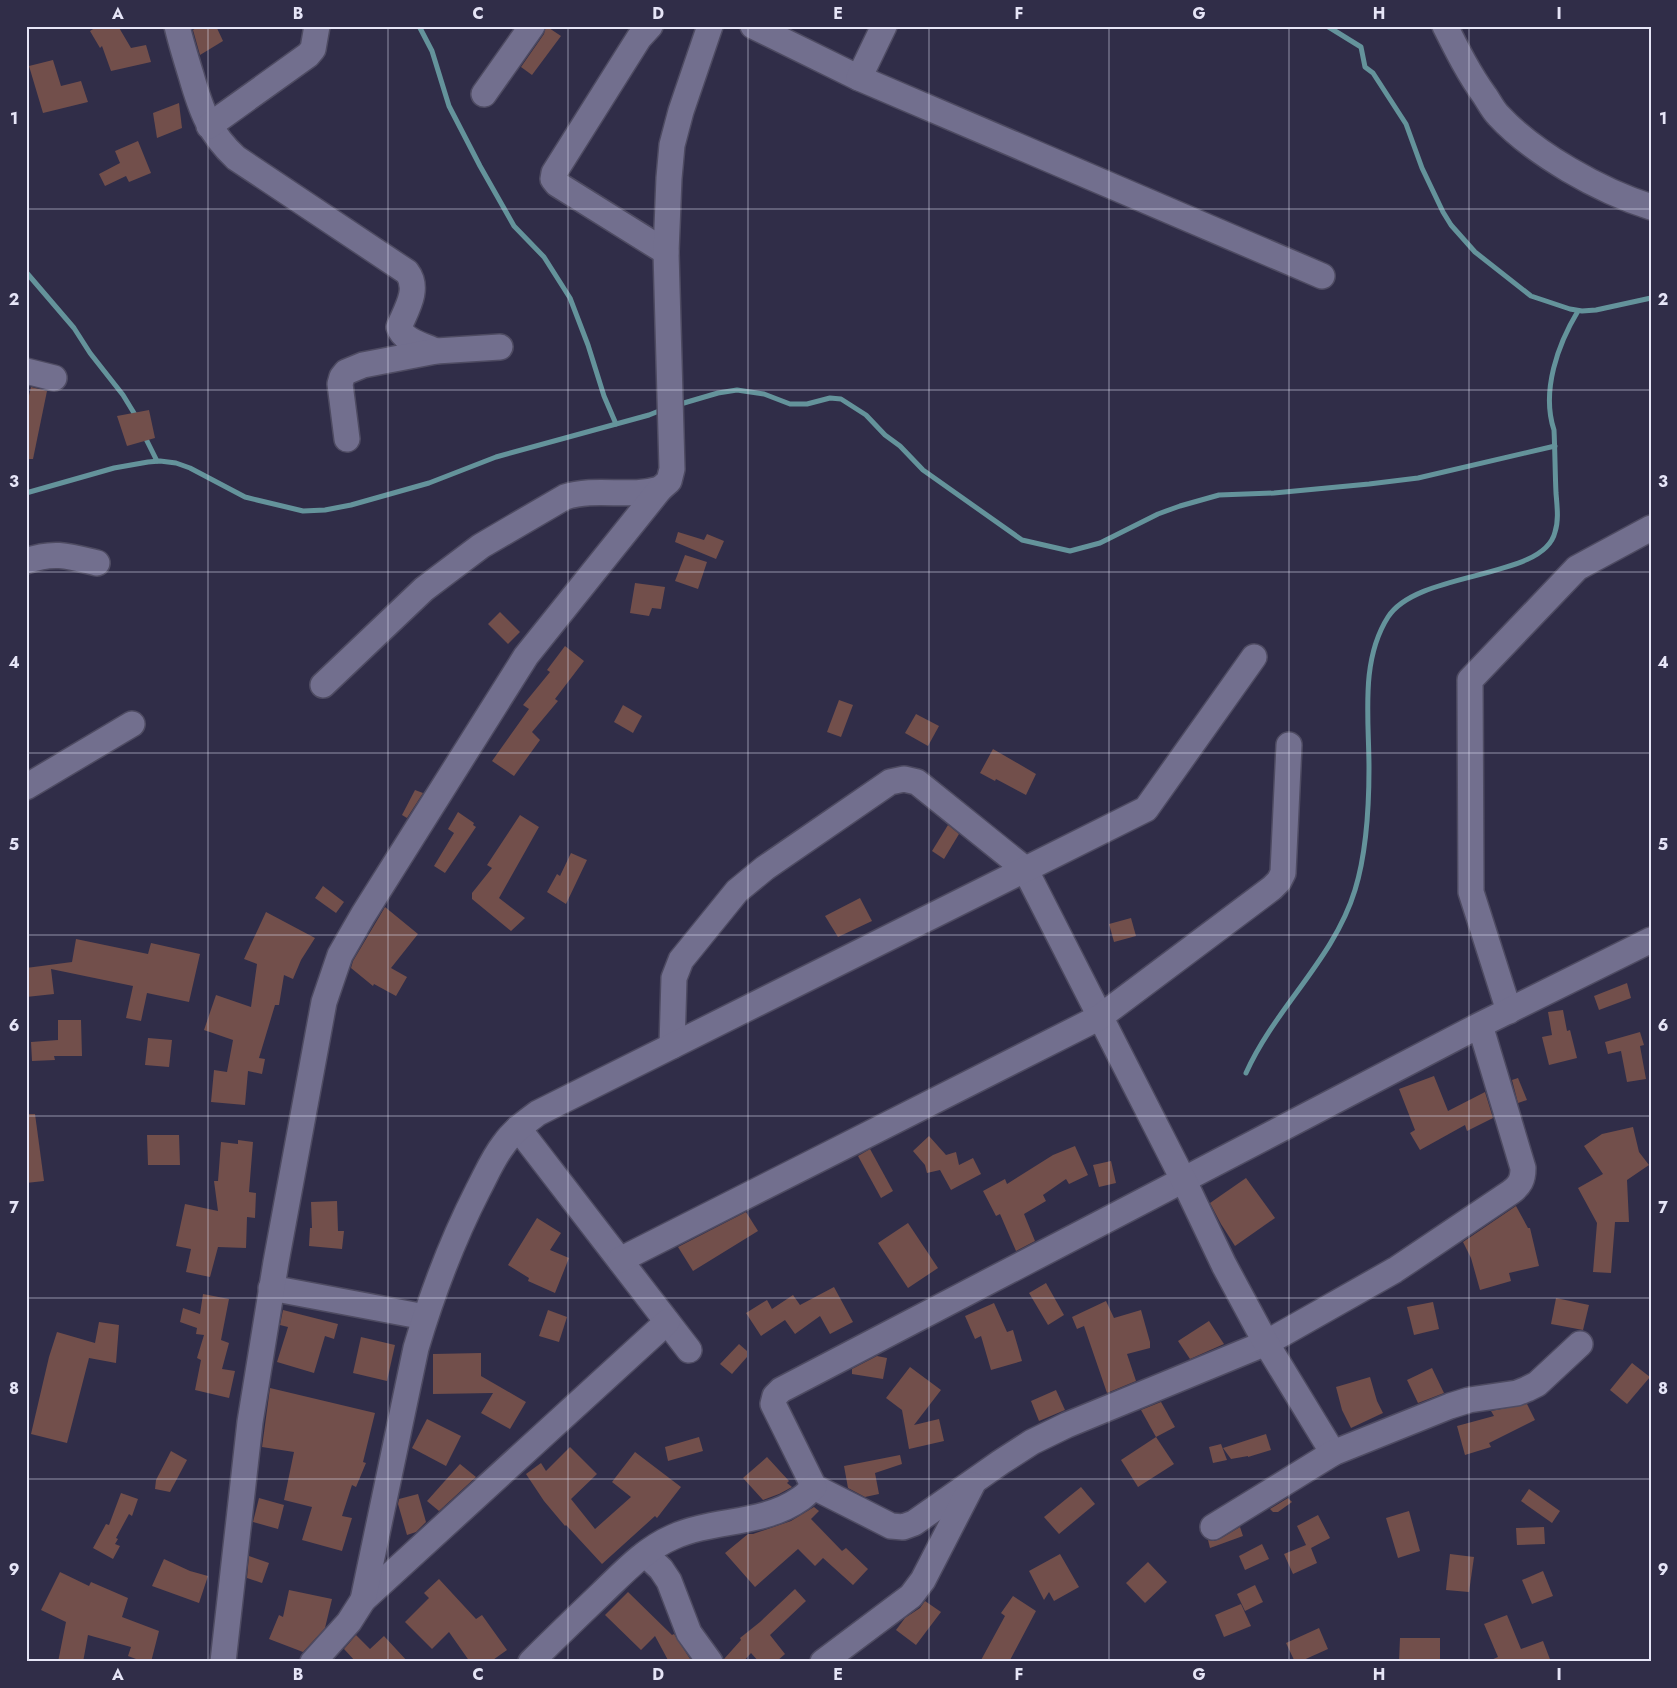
<svg xmlns="http://www.w3.org/2000/svg" width="1677" height="1688" viewBox="0 0 1677 1688" font-family="Jost,sans-serif">
	<style>
		.lines { fill: none; stroke-linecap: round; stroke-linejoin: round }
		.stream { stroke: #64939b; stroke-width: 5 }
		.building { fill: #724f4b }
		.minor-casing { stroke: #4e4b62; stroke-width: 28 }
		.minor { stroke: #726f8e; stroke-width: 25 }
		.grid { fill: none; stroke: #e6e5f7; stroke-width: 1; stroke-opacity: 0.55 }
		.neatline { fill: none; stroke: #e6e5f7; stroke-width: 2 }
		.grid-label { font-size: 16px; text-anchor: middle; font-weight: bold; fill: #e6e5f7 }
	</style>
	<rect width="100%" height="100%" fill="#302d48"/>
	<g class="lines">
		<!-- stream -->
		<g class="stream">
			<path d="M 419,26 L 432,51 L 449,106 L 480,166 L 514,226 L 544,257 L 570,298 L 588,345 L 604,396 L 616,424"/>
			<path d="M 1327,26 L 1361,47 L 1365,67 L 1373,73 L 1406,124 L 1422,168 L 1443,212 L 1451,225 L 1475,252 L 1531,296 L 1570,309 L 1582,311 L 1596,310 L 1651,298"/>
			<path d="M 26,272 L 74,328 L 90,353 L 123,395 L 137,418"/>
			<path d="M 677,405 L 718,393 L 737,390 L 764,394 L 790,404 L 807,404 L 830,398 L 841,399 L 866,415 L 885,435 L 900,446 L 923,470 L 1022,540 L 1070,551 L 1100,543 L 1158,514 L 1180,506 L 1219,495 L 1274,493 L 1369,484 L 1418,478 L 1555,446"/>
			<path d="M 144,435 L 157,461"/>
			<path d="M 26,493 L 114,468 L 148,462 L 160,461 L 176,463 L 190,468 L 245,497 L 257,500 L 303,511 L 325,510 L 351,505 L 429,483 L 496,457 L 649,415 L 664,409"/>
			<path d="M 1246,1073 C 1275,1008 1334,959 1355,890 C 1367,851 1369,808 1369,768 C 1369,718 1360,661 1388,617 C 1418,570 1544,580 1555,532 C 1559,520 1557,506 1556,493 C 1555,472 1555,451 1554,430 C 1541,391 1558,344 1578,311"/>
		</g>
	</g>
	<!-- building -->
	<g class="building">
		<path d="M 98,26 L 118,26 L 131,48 L 146,45 L 151,62 L 111,71 L 102,46 L 100,48 L 90,31 Z"/>
		<path d="M 199,26 L 216,26 L 223,41 L 200,55 L 193,30 Z"/>
		<path d="M 546,26 L 561,36 L 532,75 L 521,67 L 544,34 Z"/>
		<path d="M 53,60 L 61,86 L 81,81 L 88,102 L 43,113 L 29,66 Z"/>
		<path d="M 179,103 L 182,128 L 157,138 L 153,113 Z"/>
		<path d="M 138,141 L 151,173 L 129,182 L 126,176 L 105,186 L 99,174 L 120,163 L 115,151 Z"/>
		<path d="M 31,387 L 47,391 L 33,459 L 26,459 L 26,408 Z"/>
		<path d="M 149,410 L 155,438 L 127,446 L 117,416 Z"/>
		<path d="M 678,532 L 704,540 L 707,534 L 724,541 L 716,559 L 675,542 Z"/>
		<path d="M 685,555 L 707,562 L 698,589 L 675,581 Z"/>
		<path d="M 635,583 L 665,587 L 661,609 L 652,608 L 649,616 L 630,613 Z"/>
		<path d="M 500,612 L 520,632 L 508,644 L 488,624 Z"/>
		<path d="M 565,646 L 584,661 L 555,699 L 558,701 L 532,732 L 540,740 L 514,776 L 492,761 L 529,709 L 523,705 L 550,672 L 547,670 Z"/>
		<path d="M 839,700 L 853,705 L 841,737 L 827,732 Z"/>
		<path d="M 623,705 L 642,716 L 633,733 L 614,722 Z"/>
		<path d="M 916,714 L 939,726 L 928,746 L 905,733 Z"/>
		<path d="M 993,749 L 1036,774 L 1026,795 L 996,779 L 995,781 L 980,773 Z"/>
		<path d="M 415,790 L 423,793 L 407,818 L 402,815 Z"/>
		<path d="M 458,812 L 474,823 L 473,825 L 476,827 L 445,873 L 434,866 L 454,833 L 448,829 Z"/>
		<path d="M 520,815 L 539,827 L 499,898 L 525,918 L 511,931 L 472,899 L 472,893 L 492,868 L 487,865 Z"/>
		<path d="M 948,825 L 959,834 L 944,859 L 932,851 Z"/>
		<path d="M 571,853 L 587,860 L 566,904 L 547,892 L 557,874 L 560,876 Z"/>
		<path d="M 323,886 L 344,902 L 336,913 L 315,898 Z"/>
		<path d="M 860,898 L 872,921 L 838,937 L 825,916 Z"/>
		<path d="M 385,907 L 418,934 L 391,968 L 407,977 L 396,996 L 374,984 L 373,986 L 351,968 L 353,961 Z"/>
		<path d="M 266,912 L 315,938 L 301,960 L 293,979 L 284,975 L 279,1005 L 275,1005 L 259,1058 L 265,1059 L 262,1074 L 248,1071 L 245,1105 L 211,1102 L 214,1070 L 227,1072 L 233,1040 L 204,1030 L 216,995 L 251,1007 L 257,964 L 244,959 Z"/>
		<path d="M 1131,918 L 1136,936 L 1114,942 L 1109,924 Z"/>
		<path d="M 76,939 L 148,954 L 151,943 L 200,954 L 189,1002 L 147,993 L 141,1021 L 126,1018 L 133,986 L 51,969 L 54,994 L 26,997 L 26,968 L 72,962 Z"/>
		<path d="M 1627,983 L 1631,998 L 1599,1010 L 1594,996 Z"/>
		<path d="M 1563,1010 L 1567,1031 L 1570,1030 L 1577,1058 L 1549,1065 L 1542,1037 L 1552,1035 L 1548,1012 Z"/>
		<path d="M 58,1020 L 81,1020 L 82,1056 L 54,1056 L 55,1060 L 32,1061 L 31,1042 L 58,1040 Z"/>
		<path d="M 1640,1032 L 1644,1045 L 1640,1046 L 1646,1079 L 1627,1082 L 1621,1051 L 1608,1054 L 1605,1042 Z"/>
		<path d="M 148,1038 L 172,1040 L 169,1067 L 145,1065 Z"/>
		<path d="M 1434,1076 L 1448,1111 L 1485,1092 L 1493,1118 L 1467,1131 L 1465,1125 L 1420,1150 L 1410,1133 L 1415,1130 L 1399,1089 Z"/>
		<path d="M 1518,1078 L 1527,1100 L 1518,1103 L 1512,1080 Z"/>
		<path d="M 26,1114 L 35,1114 L 44,1181 L 26,1183 Z"/>
		<path d="M 1633,1127 L 1639,1152 L 1649,1165 L 1627,1180 L 1629,1222 L 1615,1222 L 1611,1273 L 1593,1272 L 1597,1223 L 1578,1188 L 1603,1174 L 1584,1146 L 1602,1134 Z"/>
		<path d="M 147,1135 L 179,1135 L 180,1165 L 148,1165 Z"/>
		<path d="M 929,1136 L 946,1155 L 956,1152 L 959,1165 L 973,1158 L 981,1174 L 951,1190 L 940,1170 L 927,1173 L 925,1165 L 913,1151 Z"/>
		<path d="M 238,1140 L 253,1142 L 249,1192 L 256,1193 L 255,1218 L 247,1217 L 246,1248 L 218,1247 L 210,1277 L 186,1272 L 191,1249 L 176,1246 L 185,1204 L 218,1211 L 214,1181 L 218,1181 L 221,1142 L 238,1144 Z"/>
		<path d="M 1075,1146 L 1088,1175 L 1069,1184 L 1066,1179 L 1043,1195 L 1046,1201 L 1024,1214 L 1035,1241 L 1016,1251 L 1000,1214 L 996,1216 L 983,1191 L 1005,1179 L 1007,1184 L 1053,1155 Z"/>
		<path d="M 870,1149 L 893,1191 L 881,1198 L 858,1156 Z"/>
		<path d="M 1111,1161 L 1116,1183 L 1099,1187 L 1093,1165 Z"/>
		<path d="M 1246,1178 L 1275,1218 L 1235,1246 L 1221,1224 L 1210,1203 Z"/>
		<path d="M 337,1201 L 338,1231 L 344,1231 L 342,1249 L 309,1246 L 310,1228 L 312,1228 L 311,1202 Z"/>
		<path d="M 1516,1206 L 1528,1228 L 1530,1228 L 1539,1266 L 1509,1273 L 1511,1281 L 1480,1290 L 1471,1258 L 1463,1242 Z"/>
		<path d="M 746,1212 L 758,1231 L 693,1271 L 678,1247 Z"/>
		<path d="M 537,1218 L 561,1233 L 550,1250 L 569,1258 L 555,1293 L 528,1281 L 529,1278 L 508,1265 Z"/>
		<path d="M 908,1223 L 938,1268 L 908,1288 L 878,1243 Z"/>
		<path d="M 1046,1283 L 1064,1315 L 1048,1325 L 1029,1293 Z"/>
		<path d="M 834,1287 L 853,1322 L 830,1334 L 820,1316 L 795,1334 L 785,1320 L 761,1336 L 746,1313 L 767,1300 L 772,1309 L 793,1295 L 800,1305 Z"/>
		<path d="M 203,1294 L 229,1299 L 221,1340 L 229,1343 L 222,1369 L 235,1371 L 229,1398 L 195,1390 L 201,1360 L 197,1358 L 204,1335 L 196,1334 L 197,1328 L 180,1322 L 183,1308 L 200,1314 Z"/>
		<path d="M 1556,1298 L 1589,1305 L 1583,1330 L 1551,1324 Z"/>
		<path d="M 1106,1301 L 1114,1318 L 1141,1310 L 1150,1342 L 1150,1348 L 1127,1354 L 1136,1381 L 1107,1393 L 1084,1326 L 1077,1329 L 1072,1317 Z"/>
		<path d="M 1433,1302 L 1439,1329 L 1414,1335 L 1407,1307 Z"/>
		<path d="M 994,1303 L 1007,1332 L 1013,1330 L 1022,1361 L 991,1370 L 981,1336 L 975,1339 L 965,1316 Z"/>
		<path d="M 283,1310 L 338,1324 L 334,1339 L 325,1336 L 314,1373 L 277,1362 L 288,1327 L 280,1325 Z"/>
		<path d="M 548,1310 L 567,1317 L 559,1342 L 539,1336 Z"/>
		<path d="M 1209,1321 L 1224,1344 L 1190,1359 L 1178,1341 Z"/>
		<path d="M 99,1322 L 119,1325 L 116,1363 L 89,1358 L 67,1443 L 31,1434 L 49,1357 L 57,1332 L 95,1343 Z"/>
		<path d="M 361,1337 L 395,1345 L 387,1381 L 353,1373 Z"/>
		<path d="M 739,1344 L 747,1351 L 747,1357 L 732,1374 L 720,1364 Z"/>
		<path d="M 481,1353 L 481,1376 L 526,1402 L 510,1429 L 481,1413 L 493,1393 L 433,1394 L 433,1354 Z"/>
		<path d="M 877,1356 L 887,1358 L 883,1379 L 852,1374 L 852,1369 Z"/>
		<path d="M 1632,1363 L 1650,1377 L 1627,1404 L 1610,1390 Z"/>
		<path d="M 910,1367 L 941,1390 L 914,1425 L 939,1419 L 944,1441 L 909,1449 L 902,1410 L 886,1398 Z"/>
		<path d="M 1432,1368 L 1444,1393 L 1418,1403 L 1407,1380 Z"/>
		<path d="M 1370,1377 L 1377,1401 L 1383,1413 L 1351,1428 L 1342,1410 L 1336,1387 Z"/>
		<path d="M 270,1388 L 375,1413 L 363,1462 L 366,1463 L 356,1487 L 352,1485 L 342,1516 L 352,1518 L 342,1551 L 302,1540 L 312,1507 L 284,1500 L 294,1452 L 262,1447 Z"/>
		<path d="M 1056,1390 L 1065,1410 L 1039,1421 L 1031,1401 Z"/>
		<path d="M 1161,1402 L 1175,1427 L 1156,1437 L 1141,1410 Z"/>
		<path d="M 1527,1404 L 1535,1420 L 1489,1443 L 1491,1447 L 1465,1455 L 1457,1426 L 1494,1416 L 1491,1411 Z"/>
		<path d="M 427,1419 L 461,1436 L 446,1466 L 412,1448 Z"/>
		<path d="M 1266,1434 L 1271,1450 L 1248,1457 L 1248,1456 L 1231,1459 L 1223,1448 Z"/>
		<path d="M 699,1437 L 703,1451 L 668,1461 L 665,1447 Z"/>
		<path d="M 1156,1437 L 1174,1464 L 1138,1487 L 1121,1460 Z"/>
		<path d="M 1221,1444 L 1227,1460 L 1213,1463 L 1209,1447 Z"/>
		<path d="M 570,1447 L 597,1474 L 571,1499 L 595,1529 L 631,1497 L 612,1482 L 635,1452 L 681,1487 L 657,1518 L 655,1516 L 602,1564 L 566,1525 L 565,1526 L 544,1501 L 526,1474 L 541,1463 L 546,1471 Z"/>
		<path d="M 171,1451 L 187,1460 L 170,1492 L 155,1489 L 156,1480 Z"/>
		<path d="M 900,1455 L 902,1464 L 875,1473 L 879,1494 L 865,1497 L 848,1488 L 844,1466 Z"/>
		<path d="M 767,1457 L 789,1481 L 787,1483 L 792,1487 L 779,1494 L 763,1500 L 743,1478 Z"/>
		<path d="M 460,1464 L 476,1477 L 439,1511 L 427,1501 Z"/>
		<path d="M 1081,1487 L 1095,1504 L 1059,1534 L 1044,1517 Z"/>
		<path d="M 1529,1489 L 1560,1511 L 1552,1523 L 1521,1501 Z"/>
		<path d="M 121,1493 L 138,1499 L 132,1516 L 129,1514 L 116,1538 L 118,1539 L 115,1544 L 120,1546 L 113,1559 L 93,1548 L 106,1524 L 109,1525 Z"/>
		<path d="M 418,1494 L 426,1522 L 416,1532 L 407,1535 L 398,1504 L 399,1499 Z"/>
		<path d="M 259,1498 L 284,1505 L 278,1529 L 253,1522 Z"/>
		<path d="M 1288,1498 L 1292,1502 L 1278,1512 L 1273,1512 L 1270,1509 Z"/>
		<path d="M 814,1507 L 819,1511 L 811,1519 L 842,1551 L 846,1548 L 868,1569 L 853,1585 L 823,1558 L 815,1566 L 798,1549 L 755,1587 L 725,1553 L 748,1534 L 753,1534 L 791,1521 Z"/>
		<path d="M 1409,1511 L 1420,1551 L 1398,1558 L 1386,1518 Z"/>
		<path d="M 1318,1515 L 1330,1538 L 1311,1548 L 1317,1563 L 1293,1574 L 1284,1554 L 1306,1545 L 1297,1526 Z"/>
		<path d="M 1240,1527 L 1243,1536 L 1210,1548 L 1208,1540 L 1214,1541 L 1220,1539 Z"/>
		<path d="M 1544,1527 L 1545,1544 L 1517,1545 L 1516,1528 Z"/>
		<path d="M 1262,1544 L 1269,1559 L 1245,1570 L 1239,1556 Z"/>
		<path d="M 1060,1554 L 1079,1587 L 1054,1601 L 1049,1592 L 1044,1600 L 1029,1571 Z"/>
		<path d="M 1450,1554 L 1474,1557 L 1469,1592 L 1446,1590 Z"/>
		<path d="M 249,1556 L 269,1563 L 262,1583 L 247,1578 Z"/>
		<path d="M 164,1559 L 190,1571 L 208,1576 L 199,1603 L 152,1586 Z"/>
		<path d="M 1148,1562 L 1167,1582 L 1145,1603 L 1126,1583 Z"/>
		<path d="M 1543,1571 L 1553,1596 L 1532,1604 L 1522,1580 Z"/>
		<path d="M 60,1572 L 89,1586 L 91,1582 L 128,1598 L 122,1617 L 159,1631 L 151,1662 L 144,1662 L 128,1656 L 131,1647 L 88,1635 L 83,1662 L 58,1662 L 66,1622 L 41,1610 Z"/>
		<path d="M 439,1579 L 476,1619 L 482,1615 L 507,1650 L 490,1662 L 470,1662 L 449,1632 L 432,1649 L 405,1622 L 429,1598 L 424,1593 Z"/>
		<path d="M 1255,1585 L 1263,1602 L 1245,1611 L 1237,1594 Z"/>
		<path d="M 795,1589 L 806,1601 L 770,1635 L 785,1654 L 776,1662 L 759,1662 L 751,1653 L 743,1662 L 724,1662 L 724,1659 L 741,1640 L 740,1638 L 760,1622 Z"/>
		<path d="M 289,1590 L 332,1599 L 325,1628 L 303,1652 L 269,1639 L 279,1615 L 283,1617 Z"/>
		<path d="M 628,1592 L 672,1635 L 674,1634 L 692,1662 L 669,1662 L 655,1636 L 641,1650 L 605,1615 Z"/>
		<path d="M 1013,1596 L 1036,1611 L 1009,1662 L 980,1662 L 1005,1616 L 1001,1613 Z"/>
		<path d="M 925,1601 L 941,1612 L 916,1645 L 896,1630 L 905,1618 L 920,1608 Z"/>
		<path d="M 1241,1604 L 1251,1626 L 1224,1637 L 1215,1615 Z"/>
		<path d="M 1507,1615 L 1521,1649 L 1543,1641 L 1551,1662 L 1491,1662 L 1491,1660 L 1498,1657 L 1484,1624 Z"/>
		<path d="M 1319,1628 L 1328,1649 L 1299,1662 L 1295,1662 L 1286,1643 Z"/>
		<path d="M 356,1635 L 370,1649 L 384,1636 L 408,1662 L 356,1662 L 344,1649 Z"/>
		<path d="M 1400,1638 L 1440,1638 L 1440,1662 L 1399,1662 Z"/>
	</g>
	<g class="lines">
		<defs>
			<g id="minor">
				<path d="M 177,26 C 181,43 186,59 191,75 C 201,110 209,133 236,158 L 407,272 C 420,289 406,310 399,327 C 403,341 423,345 436,351"/>
				<path d="M 650,26 L 639,38 L 627,57 L 554,173 L 553,179 L 557,184 L 666,252"/>
				<path d="M 753,26 L 859,78"/>
				<path d="M 884,26 L 859,78 L 1322,276"/>
				<path d="M 1445,26 C 1457,50 1469,74 1485,96 C 1489,102 1493,110 1498,115 C 1534,154 1600,191 1651,207"/>
				<path d="M 484,94 L 532,26"/>
				<path d="M 209,126 L 308,55 L 313,49 L 317,26"/>
				<path d="M 26,371 L 54,378"/>
				<path d="M 347,439 L 340,384 L 342,377 L 346,372 L 363,365 L 436,351 L 500,347"/>
				<path d="M 26,561 C 54,551 69,556 97,563"/>
				<path d="M 323,685 L 424,589 L 481,546 L 565,497 C 596,487 629,498 660,489"/>
				<path d="M 26,787 L 132,724"/>
				<path d="M 1509,1011 L 1471,892 L 1470,680 L 1577,568 L 1651,528"/>
				<path d="M 1480,1025 L 1523,1168 C 1523,1180 1520,1185 1511,1192 L 1395,1270 L 1266,1343 L 1067,1425 L 1032,1442 L 1001,1462 L 914,1523 L 903,1527 L 891,1526 L 814,1487 L 773,1404 L 775,1396 L 781,1390 L 1480,1025 L 1651,940"/>
				<path d="M 672,1046 L 674,978 L 681,960 L 737,891 L 765,868 L 890,782 L 904,779 L 917,782 L 1025,869 L 1184,1181 L 1224,1265 L 1266,1343 L 1333,1453"/>
				<path d="M 518,1128 L 689,1350"/>
				<path d="M 620,1260 L 1100,1017 L 1272,888 L 1279,881 L 1283,873 L 1289,745"/>
				<path d="M 271,1288 L 425,1317"/>
				<path d="M 1213,1527 L 1333,1453 L 1450,1406 L 1469,1400 L 1517,1393 L 1527,1389 L 1537,1384 L 1580,1344"/>
				<path d="M 645,1554 L 661,1569 L 669,1581 L 689,1633 L 710,1662"/>
				<path d="M 363,1600 L 667,1322"/>
				<path d="M 223,1662 L 250,1422 L 276,1262 L 324,1002 L 340,955 L 363,915 L 526,656 L 660,489 L 669,481 L 672,469 L 666,252 L 669,178 L 672,145 L 681,111 L 710,26"/>
				<path d="M 313,1662 L 349,1622 L 363,1600 L 416,1348 C 432,1294 452,1241 478,1190 C 486,1175 493,1158 504,1144 C 513,1131 526,1122 538,1113 L 1146,809 L 1254,657"/>
				<path d="M 531,1662 C 554,1639 578,1616 602,1593 C 624,1572 645,1549 673,1537 C 713,1519 763,1525 800,1499 C 805,1496 809,1491 814,1487"/>
				<path d="M 823,1662 L 911,1596 L 923,1580 L 972,1485"/>
			</g>
		</defs>
		<!-- minor casing -->
		<use href="#minor" class="minor-casing"/>
		<!-- minor -->
		<use href="#minor" class="minor"/>
	</g>
	<!-- grid -->
	<path class="grid" d="M 208,26 L 208,1662M 388,26 L 388,1662M 568,26 L 568,1662M 748,26 L 748,1662M 929,26 L 929,1662M 1109,26 L 1109,1662M 1289,26 L 1289,1662M 1469,26 L 1469,1662M 26,209 L 1651,209M 26,390 L 1651,390M 26,572 L 1651,572M 26,753 L 1651,753M 26,935 L 1651,935M 26,1116 L 1651,1116M 26,1298 L 1651,1298M 26,1479 L 1651,1479"/>
	<!-- border -->
	<rect width="1677" height="1688" fill="none" stroke="#302d48" stroke-width="55"/>
	<rect x="28" y="28" width="1622" height="1632" class="neatline"/>
	<g class="grid-label">
		<text x="118" y="19">A</text>
		<text x="298" y="19">B</text>
		<text x="478" y="19">C</text>
		<text x="658" y="19">D</text>
		<text x="838" y="19">E</text>
		<text x="1019" y="19">F</text>
		<text x="1199" y="19">G</text>
		<text x="1379" y="19">H</text>
		<text x="1559" y="19">I</text>
		<text x="14" y="124">1</text>
		<text x="1663" y="124">1</text>
		<text x="14" y="305">2</text>
		<text x="1663" y="305">2</text>
		<text x="14" y="487">3</text>
		<text x="1663" y="487">3</text>
		<text x="14" y="668">4</text>
		<text x="1663" y="668">4</text>
		<text x="14" y="850">5</text>
		<text x="1663" y="850">5</text>
		<text x="14" y="1031">6</text>
		<text x="1663" y="1031">6</text>
		<text x="14" y="1213">7</text>
		<text x="1663" y="1213">7</text>
		<text x="14" y="1394">8</text>
		<text x="1663" y="1394">8</text>
		<text x="14" y="1575">9</text>
		<text x="1663" y="1575">9</text>
		<text x="118" y="1680">A</text>
		<text x="298" y="1680">B</text>
		<text x="478" y="1680">C</text>
		<text x="658" y="1680">D</text>
		<text x="838" y="1680">E</text>
		<text x="1019" y="1680">F</text>
		<text x="1199" y="1680">G</text>
		<text x="1379" y="1680">H</text>
		<text x="1559" y="1680">I</text>
	</g>
</svg>
